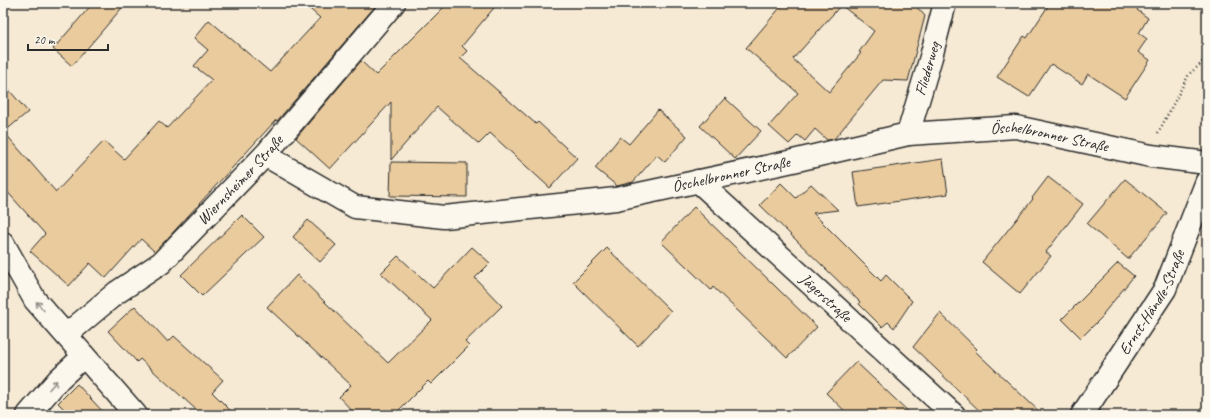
<svg xmlns="http://www.w3.org/2000/svg" width="1210" height="418" viewBox="0 0 1210 418" font-family="Caveat,sans-serif">
	<style>
		.building { fill: #eacb9d; stroke: #2b2b2b; fill-rule: evenodd }
		.lines { fill: none; stroke-linecap: round; stroke-linejoin: round }
		.minor-casing { stroke: #2b2b2b; stroke-width: 25 }
		.path { stroke: #2b2b2b; stroke-width: 2.5; stroke-dasharray: 1 3; stroke-linecap: butt }
		.minor { stroke: #fbf7ec; stroke-width: 22 }
		.oneway { stroke: #93918c }
		.labels { text-anchor: middle; dominant-baseline: central; stroke-width: 3; stroke-linejoin: round; paint-order: stroke }
		.street-label { font-size: 16px; fill: #2b2b2b; stroke: #fbf7ec }
	</style>
	<rect width="100%" height="100%" fill="#f6ead4"/>
	<filter id="ink" filterUnits="userSpaceOnUse"><feTurbulence type="fractalNoise" baseFrequency=".025" numOctaves="2"/><feDisplacementMap in="SourceGraphic" scale="8" xChannelSelector="R" yChannelSelector="G"/><feConvolveMatrix kernelMatrix="1 2 1 2 8 2 1 2 1" color-interpolation-filters="sRGB"/></filter>
	<g filter="url(#ink)">
		<!-- building -->
		<g class="building">
			<path d="M 93,3 L 126,3 L 72,66 L 53,49 Z"/>
			<path d="M 303,3 L 378,3 L 277,121 L 276,120 L 155,252 L 141,239 L 106,278 L 90,263 L 69,286 L 30,251 L 45,234 L 3,187 L 3,83 L 28,112 L 4,132 L 56,192 L 104,141 L 124,159 L 159,121 L 167,128 L 212,80 L 194,66 L 208,50 L 194,38 L 209,20 L 270,72 L 320,18 Z"/>
			<path d="M 448,3 L 498,3 L 462,46 L 467,51 L 460,58 L 536,124 L 538,122 L 577,158 L 550,188 L 490,133 L 479,144 L 437,107 L 391,160 L 391,102 L 330,169 L 296,138 L 361,61 L 376,75 Z"/>
			<path d="M 784,3 L 913,3 L 925,16 L 908,81 L 883,80 L 834,139 L 827,140 L 815,129 L 805,141 L 798,135 L 789,144 L 769,126 L 798,93 L 746,48 ZM 841,5 L 874,31 L 859,52 L 861,53 L 829,92 L 793,59 Z"/>
			<path d="M 1050,3 L 1142,3 L 1137,10 L 1148,18 L 1139,33 L 1147,39 L 1138,52 L 1150,60 L 1125,98 L 1088,74 L 1082,84 L 1051,64 L 1029,97 L 997,77 L 1024,36 L 1027,38 Z"/>
			<path d="M 725,98 L 761,131 L 735,159 L 700,126 Z"/>
			<path d="M 658,110 L 687,136 L 665,162 L 657,155 L 633,182 L 617,186 L 595,168 L 620,137 L 629,144 Z"/>
			<path d="M 943,159 L 948,194 L 858,207 L 853,172 Z"/>
			<path d="M 391,162 L 467,163 L 467,197 L 390,196 Z"/>
			<path d="M 1048,177 L 1083,204 L 1046,252 L 1051,256 L 1020,294 L 982,262 L 1033,199 L 1032,198 Z"/>
			<path d="M 1125,179 L 1167,213 L 1128,259 L 1087,224 Z"/>
			<path d="M 781,183 L 796,198 L 811,184 L 838,210 L 813,213 L 881,281 L 886,275 L 912,301 L 894,328 L 888,322 L 882,327 L 859,304 L 860,302 L 760,205 Z"/>
			<path d="M 694,207 L 817,327 L 787,358 L 713,287 L 711,290 L 661,242 Z"/>
			<path d="M 242,215 L 264,237 L 202,296 L 181,275 Z"/>
			<path d="M 308,220 L 336,245 L 320,262 L 293,237 Z"/>
			<path d="M 472,247 L 490,263 L 475,278 L 502,306 L 465,342 L 469,346 L 431,384 L 428,381 L 394,415 L 356,415 L 339,397 L 351,385 L 267,307 L 297,275 L 388,363 L 432,320 L 381,273 L 398,256 L 433,288 Z"/>
			<path d="M 607,248 L 671,311 L 638,346 L 573,282 Z"/>
			<path d="M 1118,263 L 1134,276 L 1103,314 L 1104,315 L 1081,338 L 1062,319 Z"/>
			<path d="M 135,306 L 168,342 L 174,336 L 223,380 L 212,392 L 235,415 L 202,415 L 140,359 L 137,362 L 108,331 Z"/>
			<path d="M 940,313 L 977,349 L 975,351 L 1043,415 L 984,415 L 913,347 Z"/>
			<path d="M 856,362 L 912,415 L 849,415 L 826,393 Z"/>
			<path d="M 77,384 L 106,415 L 70,415 L 58,403 Z"/>
		</g>
		<g class="lines">
			<defs>
				<g id="minor">
					<path id="s1" d="M 908,134 L 931,57 L 945,3"/>
					<path id="s2" d="M 265,155 L 355,207 L 444,217 L 616,199 L 793,161 L 908,134 L 1016,127 L 1151,156 L 1207,163"/>
					<path id="s3" d="M 698,181 L 954,415"/>
					<path d="M 3,243 L 35,300 L 136,415"/>
					<path id="s4" d="M 66,335 L 116,293 L 161,263 L 265,155 L 394,3"/>
					<path d="M 28,415 L 59,379 L 84,356"/>
					<path id="s5" d="M 1082,415 L 1165,289 L 1207,181"/>
				</g>
			</defs>
			<!-- minor casing -->
			<use href="#minor" class="minor-casing"/>
			<!-- path -->
			<path class="path" d="M 1158,133 L 1189,74 L 1201,64 L 1207,52"/>
			<!-- minor -->
			<use href="#minor" class="minor"/>
		</g>
		<!-- one-way arrows -->
		<defs><path id="oneway-shaft" d="M-6 0H5M1.5-3L5.5 0L1.5 3" fill="none" stroke-width="1.6" stroke-linecap="round" stroke-linejoin="round"/></defs>
		<g class="oneway">
			<use href="#oneway-shaft" transform="translate(40 306) rotate(-131)"/>
			<use href="#oneway-shaft" transform="translate(53 385) rotate(-49)"/>
		</g>
	</g>
	<g class="labels">
		<!-- street labels -->
		<g class="street-label">
			<text stroke="none"><textPath href="#s1" startOffset="68">Fliederweg</textPath></text>
			<text stroke="none"><textPath href="#s2" startOffset="808">Öschelbronner Straße</textPath></text>
			<text stroke="none"><textPath href="#s2" startOffset="484">Öschelbronner Straße</textPath></text>
			<text stroke="none"><textPath href="#s4" startOffset="234">Wiernsheimer Straße</textPath></text>
			<text stroke="none"><textPath href="#s3" startOffset="173">Jägerstraße</textPath></text>
			<text stroke="none"><textPath href="#s5" startOffset="133">Ernst-Händle-Straße</textPath></text>
		</g>
	</g>
	<!-- margin -->
	<rect width="1210" height="418" fill="none" stroke="#fbf7ec" stroke-width="16"/>
	<rect x="8" y="8" width="1194" height="402" fill="none" stroke="#2b2b2b" stroke-width="1.5" filter="url(#ink)"/>
	<!-- scale -->
	<path d="M28 44v6h80v-6" fill="none" stroke="#2b2b2b" stroke-width="2"/>
	<text x="34" y="44" font-size="12" fill="#2b2b2b" stroke="#fbf7ec" stroke-width="3" paint-order="stroke">20 m</text>
</svg>
